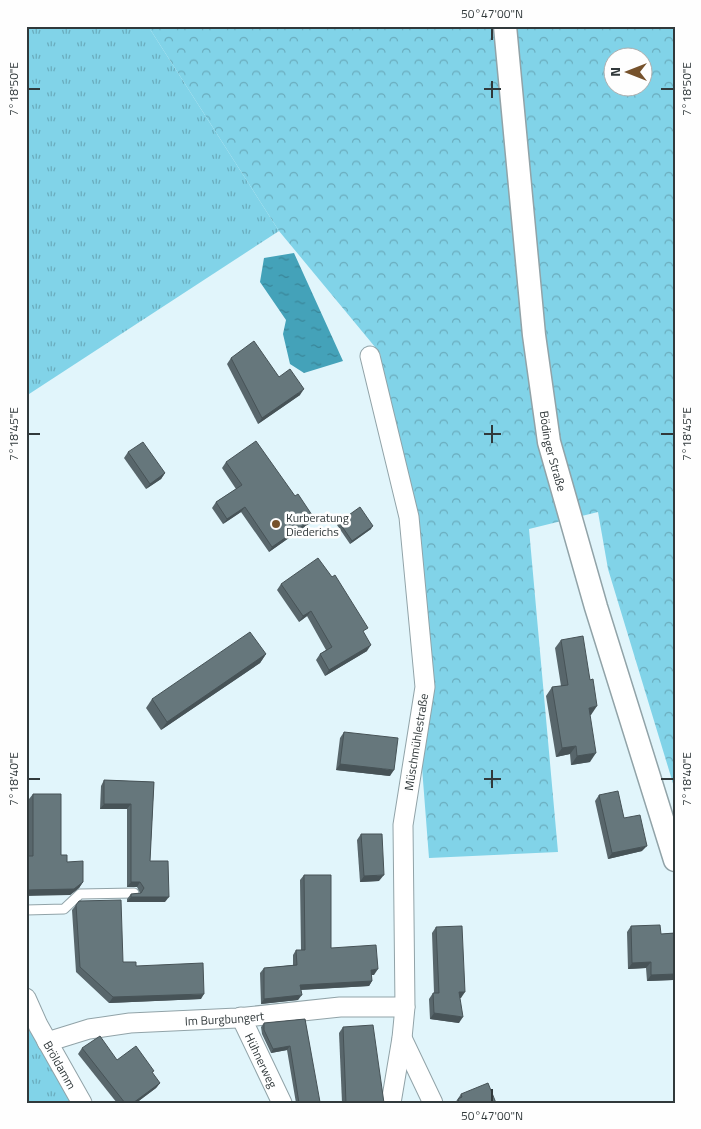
<svg xmlns="http://www.w3.org/2000/svg" width="701" height="1129" viewBox="0 0 701 1129" font-family="'Titillium Web',sans-serif">
	<style>
		.grass { fill: url(#grass-tufts) }
		.forest { fill: url(#forest-crowns); fill-rule: evenodd }
		.water { fill: url(#water-ripples) }
		.lines { fill: none; stroke-linecap: round; stroke-linejoin: round }
		.service-casing { stroke: #91a3a8; stroke-width: 11 }
		.minor-casing { stroke: #91a3a8; stroke-width: 21 }
		.tertiary-casing { stroke: #91a3a8; stroke-width: 25 }
		.service { stroke: #fff; stroke-width: 9 }
		.minor { stroke: #fff; stroke-width: 19 }
		.tertiary { stroke: #fff; stroke-width: 22 }
		.wall { fill: #58666b }
		.shaded-wall { fill: #475357 }
		.building { fill: #66777c; stroke: #475357 }
		.ticks { fill: none; stroke: #31393b; stroke-width: 2 }
		.poi-dot { fill: #76522c; stroke: #fefefe; stroke-width: 2 }
		.labels { text-anchor: middle; dominant-baseline: central; stroke-width: 5; stroke-linejoin: round; paint-order: stroke }
		.street-label { font-size: 12px; fill: #31393b; stroke: #fefefe }
		.poi-label { font-size: 12px; fill: #31393b; stroke: #fefefe; text-anchor: start }
		.neatline { fill: none; stroke: #31393b; stroke-width: 2 }
		.ticks-label { font-size: 12px; text-anchor: middle; fill: #31393b }
	</style>
	<defs>
		<pattern id="grass-tufts" width="24" height="20" patternUnits="userSpaceOnUse" patternTransform="scale(1.25)"><rect width="24" height="20" fill="#81d3e8"/><path d="M3 7l-1-3M5 7V3M7 7l1-3M15 17l-1-3M17 17v-4M19 17l1-3" fill="none" stroke="#6aacbd"/></pattern>
		<pattern id="forest-crowns" width="20" height="18" patternUnits="userSpaceOnUse" patternTransform="scale(1.25)"><rect width="20" height="18" fill="#81d3e8"/><path d="M2 6a3 3 0 1 1 6 0M12 15a3 3 0 1 1 6 0" fill="none" stroke="#6aacbd"/></pattern>
		<pattern id="water-ripples" width="26" height="14" patternUnits="userSpaceOnUse" patternTransform="scale(1.25)"><rect width="26" height="14" fill="#44a2b9"/><path d="M2 4q2-2 4 0t4 0M15 11q2-2 4 0t4 0" fill="none" stroke="#398598"/></pattern>
	</defs>
	<rect width="100%" height="100%" fill="#e1f5fb"/>
	<!-- grass -->
	<g class="grass">
		<path d="M 26,26 L 148,26 L 279,231 L 26,396 Z"/>
		<path d="M 26,1018 L 76,1103 L 26,1103 Z"/>
	</g>
	<!-- forest -->
	<path class="forest" d="M 148,26 L 675,26 L 675,790 L 608,569 L 598,512 L 529,529 L 558,852 L 429,858 L 410,612 L 380,353 L 279,231 ZM 614,58 L 644,58 L 644,88 L 614,88 Z"/>
	<!-- water -->
	<path class="water" d="M 294,253 L 343,361 L 304,373 L 290,364 L 283,334 L 286,320 L 260,282 L 264,258 Z"/>
	<g class="lines">
		<defs>
			<path id="service" d="M 26,910 L 64,909 L 80,894 L 134,893"/>
			<g id="minor">
				<path d="M 370,356 L 409,517 L 425,687 L 403,825 L 405,1007 L 402,1038 L 391,1103"/>
				<path id="s1" d="M 26,998 L 38,1025 L 82,1103"/>
				<path id="s2" d="M 241,1017 L 282,1103"/>
				<path d="M 402,1038 L 433,1103"/>
				<path id="s3" d="M 47,1042 L 89,1029 L 130,1023 L 237,1018 L 340,1007 L 405,1007"/>
			</g>
			<g id="tertiary">
				<path id="s4" d="M 505,26 L 534,335 L 549,442 L 596,607 L 675,860"/>
			</g>
		</defs>
		<!-- service casing -->
		<use href="#service" class="service-casing"/>
		<!-- minor casing -->
		<use href="#minor" class="minor-casing"/>
		<!-- tertiary casing -->
		<use href="#tertiary" class="tertiary-casing"/>
		<!-- service -->
		<use href="#service" class="service"/>
		<!-- minor -->
		<use href="#minor" class="minor"/>
		<!-- tertiary -->
		<use href="#tertiary" class="tertiary"/>
	</g>
	<!-- wall -->
	<g class="wall">
		<path d="M 231,358 L 279,377 L 300,395 L 258,424 L 227,364 Z"/>
		<path d="M 128,452 L 165,473 L 161,479 L 146,489 L 124,458 Z"/>
		<path d="M 226,462 L 310,523 L 269,552 L 241,512 L 223,524 L 212,508 L 216,502 L 236,489 L 222,468 Z"/>
		<path d="M 339,522 L 371,529 L 350,544 L 337,525 Z"/>
		<path d="M 281,584 L 364,633 L 367,651 L 325,676 L 316,660 L 320,654 L 326,650 L 307,616 L 299,622 L 277,590 Z"/>
		<path d="M 561,640 L 591,715 L 590,715 L 590,762 L 571,765 L 570,754 L 556,757 L 546,696 L 552,687 L 561,686 L 555,648 Z"/>
		<path d="M 266,654 L 260,663 L 161,730 L 146,708 L 152,699 Z"/>
		<path d="M 344,732 L 390,776 L 336,770 L 340,738 Z"/>
		<path d="M 104,780 L 154,782 L 150,861 L 165,902 L 127,902 L 127,899 L 131,894 L 140,893 L 137,887 L 127,887 L 127,809 L 100,809 L 101,786 Z"/>
		<path d="M 33,794 L 61,855 L 83,882 L 79,888 L 70,895 L 29,856 L 29,799 Z"/>
		<path d="M 599,795 L 624,818 L 642,851 L 608,859 L 595,801 Z"/>
		<path d="M 361,834 L 379,881 L 360,882 L 357,840 Z"/>
		<path d="M 304,875 L 331,948 L 374,975 L 372,975 L 372,981 L 369,986 L 301,990 L 298,1000 L 261,1004 L 260,973 L 264,968 L 293,965 L 293,955 L 296,950 L 301,950 L 300,880 Z"/>
		<path d="M 76,905 L 123,962 L 201,999 L 109,1003 L 76,972 L 72,910 Z"/>
		<path d="M 631,926 L 661,934 L 675,933 L 675,978 L 673,980 L 647,981 L 646,968 L 628,969 L 627,932 Z"/>
		<path d="M 436,927 L 461,998 L 460,998 L 459,1023 L 430,1019 L 429,999 L 433,993 L 434,993 L 432,933 Z"/>
		<path d="M 305,1019 L 319,1103 L 296,1103 L 287,1050 L 271,1053 L 262,1034 L 261,1027 L 264,1023 Z"/>
		<path d="M 343,1027 L 384,1103 L 342,1103 L 339,1033 Z"/>
		<path d="M 82,1048 L 117,1060 L 160,1083 L 156,1088 L 136,1103 L 117,1103 L 78,1054 Z"/>
		<path d="M 461,1094 L 496,1103 L 455,1103 Z"/>
	</g>
	<!-- shaded-wall -->
	<g class="shaded-wall">
		<path d="M 304,389 L 300,395 L 258,424 L 262,418 Z"/>
		<path d="M 165,473 L 161,479 L 146,489 L 150,484 Z"/>
		<path d="M 245,507 L 241,512 L 223,524 L 227,519 Z"/>
		<path d="M 314,518 L 310,523 L 269,552 L 272,547 Z"/>
		<path d="M 373,526 L 371,529 L 350,544 L 352,541 Z"/>
		<path d="M 311,611 L 307,616 L 299,622 L 303,616 Z"/>
		<path d="M 371,645 L 367,651 L 325,676 L 329,670 Z"/>
		<path d="M 266,654 L 260,663 L 161,730 L 167,722 Z"/>
		<path d="M 597,706 L 591,715 L 583,716 L 589,708 Z"/>
		<path d="M 576,746 L 570,754 L 556,757 L 562,748 Z"/>
		<path d="M 596,753 L 590,762 L 571,765 L 577,756 Z"/>
		<path d="M 340,764 L 394,770 L 390,776 L 336,770 Z"/>
		<path d="M 104,804 L 131,804 L 127,809 L 100,809 Z"/>
		<path d="M 647,846 L 642,851 L 608,859 L 612,853 Z"/>
		<path d="M 384,875 L 379,881 L 360,882 L 364,876 Z"/>
		<path d="M 83,882 L 79,888 L 70,895 L 26,896 L 26,890 Z"/>
		<path d="M 131,882 L 140,882 L 137,887 L 127,887 Z"/>
		<path d="M 131,897 L 169,897 L 165,902 L 127,902 Z"/>
		<path d="M 651,962 L 646,968 L 628,969 L 632,963 Z"/>
		<path d="M 378,969 L 374,975 L 368,975 L 371,970 Z"/>
		<path d="M 675,974 L 675,978 L 673,980 L 647,981 L 651,975 Z"/>
		<path d="M 372,981 L 369,986 L 296,990 L 300,985 Z"/>
		<path d="M 459,992 L 465,992 L 461,998 L 455,998 Z"/>
		<path d="M 204,994 L 201,999 L 109,1003 L 113,997 Z"/>
		<path d="M 302,995 L 298,1000 L 261,1004 L 264,999 Z"/>
		<path d="M 434,1013 L 463,1017 L 459,1023 L 430,1019 Z"/>
		<path d="M 290,1046 L 287,1050 L 271,1053 L 273,1049 Z"/>
		<path d="M 160,1083 L 156,1088 L 136,1103 L 133,1103 Z"/>
	</g>
	<!-- building -->
	<g class="building">
		<path d="M 254,341 L 279,377 L 290,369 L 304,389 L 262,418 L 231,358 Z"/>
		<path d="M 256,441 L 295,496 L 298,494 L 314,518 L 272,547 L 245,507 L 227,519 L 216,502 L 242,485 L 226,462 Z"/>
		<path d="M 143,442 L 165,473 L 150,484 L 128,452 Z"/>
		<path d="M 360,507 L 373,526 L 352,541 L 339,522 Z"/>
		<path d="M 318,558 L 332,577 L 335,575 L 368,628 L 363,631 L 371,645 L 329,670 L 320,654 L 332,647 L 311,611 L 303,616 L 281,584 Z"/>
		<path d="M 250,632 L 266,654 L 167,722 L 152,699 Z"/>
		<path d="M 583,636 L 590,680 L 593,679 L 597,706 L 589,708 L 596,753 L 577,756 L 576,746 L 562,748 L 552,687 L 568,685 L 561,640 Z"/>
		<path d="M 344,732 L 398,738 L 394,770 L 340,764 Z"/>
		<path d="M 104,780 L 154,782 L 150,861 L 168,861 L 169,897 L 131,897 L 131,894 L 141,893 L 144,888 L 140,882 L 131,882 L 131,804 L 104,804 Z"/>
		<path d="M 618,791 L 624,818 L 640,815 L 647,846 L 612,853 L 599,795 Z"/>
		<path d="M 33,794 L 61,794 L 61,855 L 67,855 L 67,862 L 83,861 L 83,882 L 74,889 L 26,890 L 26,856 L 33,856 Z"/>
		<path d="M 361,834 L 382,834 L 384,875 L 364,876 Z"/>
		<path d="M 304,875 L 331,875 L 331,948 L 376,945 L 378,969 L 371,970 L 372,981 L 300,985 L 302,995 L 264,999 L 264,968 L 297,965 L 296,950 L 305,950 Z"/>
		<path d="M 121,900 L 123,962 L 136,962 L 136,966 L 203,963 L 204,994 L 113,997 L 80,967 L 76,905 L 79,901 Z"/>
		<path d="M 660,925 L 661,934 L 675,933 L 675,974 L 651,975 L 651,962 L 632,963 L 631,926 Z"/>
		<path d="M 462,926 L 465,992 L 459,992 L 463,1017 L 434,1013 L 433,993 L 439,993 L 436,927 Z"/>
		<path d="M 305,1019 L 320,1102 L 312,1103 L 299,1103 L 290,1046 L 273,1049 L 264,1030 L 264,1023 Z"/>
		<path d="M 373,1025 L 384,1103 L 346,1103 L 343,1027 Z"/>
		<path d="M 100,1036 L 117,1060 L 136,1046 L 154,1071 L 152,1072 L 160,1083 L 133,1103 L 125,1103 L 82,1048 Z"/>
		<path d="M 488,1083 L 496,1103 L 459,1103 L 458,1099 L 462,1097 L 461,1094 Z"/>
	</g>
	<!-- ticks -->
	<path class="ticks" d="M 492,28 L 492,40M 492,81 L 492,98M 28,89 L 40,89M 484,89 L 501,89M 661,89 L 674,89M 492,425 L 492,443M 28,434 L 40,434M 484,434 L 501,434M 661,434 L 674,434M 492,770 L 492,788M 28,779 L 40,779M 484,779 L 501,779M 661,779 L 674,779M 492,1089 L 492,1102"/>
	<!-- markers -->
	<circle class="poi-dot" cx="276" cy="524" r="5"/>
	<g class="labels">
		<!-- street labels -->
		<g class="street-label">
			<text stroke="none"><textPath href="#s4" startOffset="428">Bödinger Straße</textPath></text>
			<text transform="translate(416 742) rotate(-81)">Müschmühlestraße</text>
			<text stroke="none"><textPath href="#s3" startOffset="180">Im Burgbungert</textPath></text>
			<text stroke="none"><textPath href="#s2" startOffset="48">Hühnerweg</textPath></text>
			<text stroke="none"><textPath href="#s1" startOffset="75">Bröldamm</textPath></text>
		</g>
		<!-- poi labels -->
		<g class="poi-label">
			<text x="286" y="517">Kurberatung<tspan x="286" dy="14">Diederichs</tspan></text>
		</g>
	</g>
	<!-- border -->
	<rect width="701" height="1129" fill="none" stroke="#fefefe" stroke-width="55"/>
	<!-- north arrow -->
	<g transform="translate(628 72) rotate(270)"><circle r="24" fill="#fefefe" stroke="#acafb0"/>
	<path d="M0-4L9 19L0 12L-9 19Z" fill="#76522c"/>
	<text y="-8" font-size="14" font-weight="bold" text-anchor="middle" fill="#31393b">N</text>
	</g>
	<rect x="28" y="28" width="646" height="1074" class="neatline"/>
	<g class="ticks-label">
		<text x="492" y="18">50°47'00"N</text>
		<text transform="translate(687 89) rotate(-90)" y="4">7°18'50"E</text>
		<text transform="translate(14 89) rotate(-90)" y="4">7°18'50"E</text>
		<text transform="translate(687 434) rotate(-90)" y="4">7°18'45"E</text>
		<text transform="translate(14 434) rotate(-90)" y="4">7°18'45"E</text>
		<text transform="translate(14 779) rotate(-90)" y="4">7°18'40"E</text>
		<text transform="translate(687 779) rotate(-90)" y="4">7°18'40"E</text>
		<text x="492" y="1120">50°47'00"N</text>
	</g>
</svg>
